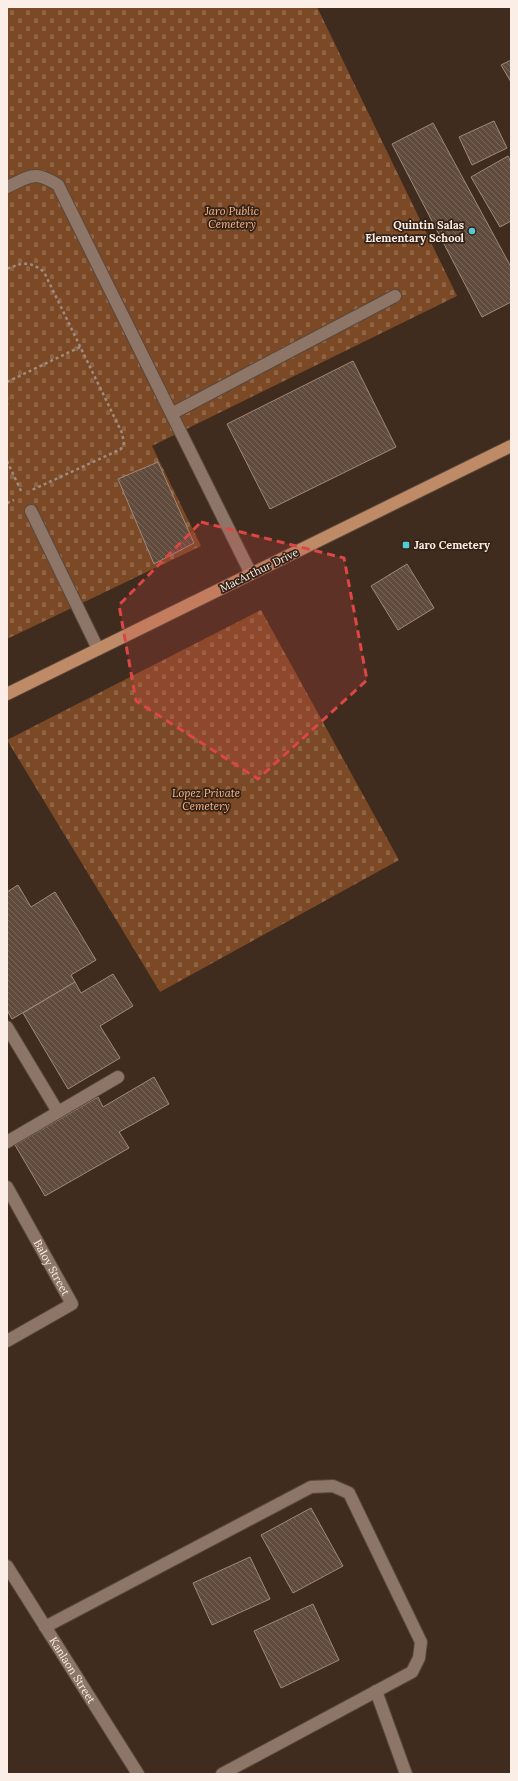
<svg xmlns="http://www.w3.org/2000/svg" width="518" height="1781" viewBox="0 0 518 1781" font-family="Lora,serif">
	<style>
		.cemetery { fill: url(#cemetery-stones) }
		.building { fill: url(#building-back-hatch); stroke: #a08979 }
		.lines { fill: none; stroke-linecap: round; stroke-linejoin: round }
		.lane-casing { stroke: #59483d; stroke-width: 14 }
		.street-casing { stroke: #59483d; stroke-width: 14 }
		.primary-casing { stroke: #59483d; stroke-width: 14 }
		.path { stroke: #9c8c82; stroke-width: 2.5; stroke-dasharray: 3 3; stroke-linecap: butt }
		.lane { stroke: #8d7667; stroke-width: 12 }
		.street { stroke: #8d7667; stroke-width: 12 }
		.primary { stroke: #bf8a66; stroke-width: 12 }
		.marked { fill: #dc4644; fill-opacity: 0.2; stroke: #dc4644; stroke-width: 3; stroke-dasharray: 8 5; stroke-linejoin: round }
		.poi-dot { fill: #52cbd7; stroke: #352216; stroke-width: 1.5 }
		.labels { text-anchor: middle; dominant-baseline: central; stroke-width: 3.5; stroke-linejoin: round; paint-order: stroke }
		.park-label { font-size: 11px; font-style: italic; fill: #fcbb90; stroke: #352216 }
		.poi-label { font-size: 11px; font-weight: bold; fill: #fbeee6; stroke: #352216; text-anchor: end }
		.street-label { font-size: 11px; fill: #fbeee6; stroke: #352216 }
	</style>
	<defs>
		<pattern id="cemetery-stones" width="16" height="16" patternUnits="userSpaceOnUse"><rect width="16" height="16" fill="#7b4925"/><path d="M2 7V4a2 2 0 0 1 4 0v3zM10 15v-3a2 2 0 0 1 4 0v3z" fill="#8f6445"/></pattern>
		<pattern id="building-back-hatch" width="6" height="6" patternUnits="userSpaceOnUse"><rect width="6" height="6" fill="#604b3d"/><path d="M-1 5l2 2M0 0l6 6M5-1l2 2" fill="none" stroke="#786559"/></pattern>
	</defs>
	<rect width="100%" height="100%" fill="#3f2c1f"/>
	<!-- cemetery -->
	<g class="cemetery">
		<path d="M 7,7 L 317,7 L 457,296 L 152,446 L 201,546 L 7,639 Z"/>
		<path d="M 261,610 L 399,860 L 160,992 L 7,740 Z"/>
	</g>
	<!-- building -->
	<g class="building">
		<path d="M 511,60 L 511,82 L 501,65 Z"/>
		<path d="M 494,121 L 507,148 L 472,165 L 459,137 Z"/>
		<path d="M 433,123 L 511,267 L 511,302 L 482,317 L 392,144 Z"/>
		<path d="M 508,156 L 511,162 L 511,221 L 500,227 L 471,177 Z"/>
		<path d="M 353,361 L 396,447 L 270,509 L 227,424 Z"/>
		<path d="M 158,462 L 194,543 L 154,564 L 118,479 Z"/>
		<path d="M 407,564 L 434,608 L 398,630 L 371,586 Z"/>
		<path d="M 18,885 L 31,907 L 55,892 L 96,960 L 71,975 L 75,982 L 12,1019 L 7,1010 L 7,892 Z"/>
		<path d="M 113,974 L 133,1006 L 100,1026 L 120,1058 L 68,1089 L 23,1013 L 75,982 L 81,993 Z"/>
		<path d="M 154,1077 L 169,1104 L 119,1132 L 129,1148 L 45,1196 L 15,1145 L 98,1097 L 103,1107 Z"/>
		<path d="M 311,1508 L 343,1566 L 293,1593 L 261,1535 Z"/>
		<path d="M 250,1557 L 270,1599 L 212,1625 L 193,1583 Z"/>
		<path d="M 313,1604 L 339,1660 L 281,1688 L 254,1631 Z"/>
	</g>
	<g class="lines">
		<defs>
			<g id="lane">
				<path d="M 7,187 C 31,176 34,170 58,185 L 251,574"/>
				<path d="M 173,413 L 395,296"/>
				<path d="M 31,511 L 98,649"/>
				<path d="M 7,1027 L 58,1112"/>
				<path d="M 7,1142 L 118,1077"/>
			</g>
			<g id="street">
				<path id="s1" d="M 7,1187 L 72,1304 L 7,1341"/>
				<path id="s2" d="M 7,1566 L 138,1774"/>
				<path d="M 45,1627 L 311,1487 L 333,1486 L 349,1493 L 421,1642 L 419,1658 L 412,1672 L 222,1774"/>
				<path d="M 376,1691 L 406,1774"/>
			</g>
			<path id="primary" d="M 7,694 L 511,446"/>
		</defs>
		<!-- lane casing -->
		<use href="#lane" class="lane-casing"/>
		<!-- street casing -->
		<use href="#street" class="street-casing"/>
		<!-- primary casing -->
		<use href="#primary" class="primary-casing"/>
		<!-- path -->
		<g class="path">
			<path d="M 7,269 C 23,262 30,261 44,272 L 122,433 L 124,443 L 121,449 L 32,490"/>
			<path d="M 7,382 L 80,347"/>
			<path d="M 7,397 L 7,405"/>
			<path d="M 7,461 L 22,493"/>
			<path d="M 7,503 L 14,500"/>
		</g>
		<!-- lane -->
		<use href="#lane" class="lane"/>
		<!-- street -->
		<use href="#street" class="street"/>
		<!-- primary -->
		<use href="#primary" class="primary"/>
	</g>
	<!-- marked area -->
	<path class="marked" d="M 201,522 L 344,558 L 367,680 L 258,779 L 136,701 L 119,605 Z"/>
	<!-- markers -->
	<g class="poi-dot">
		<circle cx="472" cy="231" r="4"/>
		<rect x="402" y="541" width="8" height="8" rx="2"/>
	</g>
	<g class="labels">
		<!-- park labels -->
		<g class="park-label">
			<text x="232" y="211">Jaro Public<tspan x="232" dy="13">Cemetery</tspan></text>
			<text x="206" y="793">Lopez Private<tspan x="206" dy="13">Cemetery</tspan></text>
		</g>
		<!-- poi labels -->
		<g class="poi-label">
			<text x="464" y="225">Quintin Salas<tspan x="464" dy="13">Elementary School</tspan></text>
			<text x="414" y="545" text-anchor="start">Jaro Cemetery</text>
		</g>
		<!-- street labels -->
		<g class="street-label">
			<text transform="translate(259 570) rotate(-26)">MacArthur Drive</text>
			<text stroke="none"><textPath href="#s1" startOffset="92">Baloy Street</textPath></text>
			<text stroke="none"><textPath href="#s2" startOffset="123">Kanlaon Street</textPath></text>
		</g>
	</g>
	<!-- border -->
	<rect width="518" height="1781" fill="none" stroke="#fbeee6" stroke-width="16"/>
</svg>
